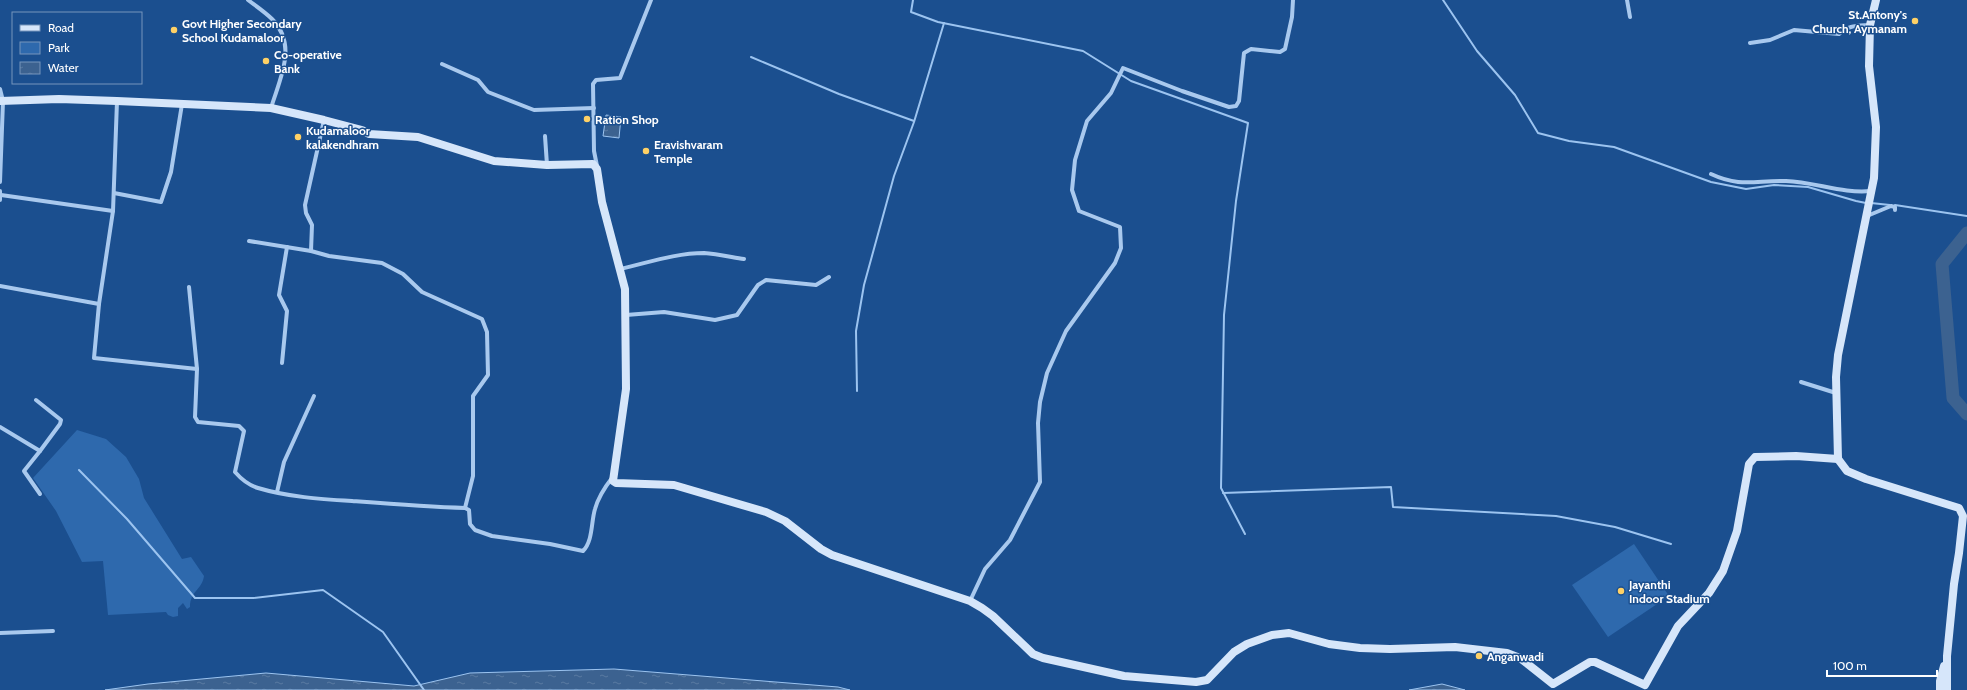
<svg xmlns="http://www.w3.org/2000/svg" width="1967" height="690" viewBox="0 0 1967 690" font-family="Cabin,sans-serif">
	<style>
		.green { fill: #2e69ad }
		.water { fill: url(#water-ripples); stroke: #9cc4f0 }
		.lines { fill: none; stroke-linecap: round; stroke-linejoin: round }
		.stream { stroke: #9cc4f0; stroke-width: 2 }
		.river { stroke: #3c6290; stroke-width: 13 }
		.minor { stroke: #a9c9ee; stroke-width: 4 }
		.secondary { stroke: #d6e6fa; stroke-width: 8 }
		.poi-dot { fill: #ffd166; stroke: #1b4f8f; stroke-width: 1.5 }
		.labels { text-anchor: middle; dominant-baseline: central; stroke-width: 3; stroke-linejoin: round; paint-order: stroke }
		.poi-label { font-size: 12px; font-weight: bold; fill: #fff; stroke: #1b4f8f; text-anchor: start }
	</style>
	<defs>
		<pattern id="water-ripples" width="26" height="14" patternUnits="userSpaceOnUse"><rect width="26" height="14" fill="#3c6290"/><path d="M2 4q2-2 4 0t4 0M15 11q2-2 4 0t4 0" fill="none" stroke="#597aa1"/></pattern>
	</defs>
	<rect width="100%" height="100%" fill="#1b4f8f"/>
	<!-- green -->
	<g class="green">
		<path d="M 77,430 L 106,439 L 126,457 L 139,479 L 144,498 L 182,559 L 191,557 L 204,576 C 202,590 190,591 190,607 L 187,609 L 183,603 L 178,608 L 178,616 L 173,617 L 168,615 L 166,612 L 108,615 L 103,561 L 82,562 L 56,511 L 33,478 Z"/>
		<path d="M 1634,544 L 1669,596 L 1608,637 L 1572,585 Z"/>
	</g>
	<!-- water -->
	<g class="water">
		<path d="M 606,115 L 621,117 L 619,138 L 603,136 Z"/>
		<path d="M 614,669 L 838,687 L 850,690 L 105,690 L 148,684 L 266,673 L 414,686 L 470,673 Z"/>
		<path d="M 1442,684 L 1465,690 L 1409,690 Z"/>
	</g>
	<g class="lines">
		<!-- stream -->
		<g class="stream">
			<path d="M 913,0 L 911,12 L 938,22 L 1083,51 L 1131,81 L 1248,123 L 1236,201 L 1224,315 L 1221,488 L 1245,534"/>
			<path d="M 1443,0 L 1477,51 L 1515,95 L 1538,133 L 1569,141 L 1614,147 L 1711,182 L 1746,189 L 1774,185 L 1808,187 L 1856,201 L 1866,203"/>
			<path d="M 751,57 L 839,94 L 914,121"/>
			<path d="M 1871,203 L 1890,205"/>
			<path d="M 1895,205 L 1967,216"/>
			<path d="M 857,391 L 856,331 L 864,285 L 894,176 L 914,122 L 944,23"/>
			<path d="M 79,470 L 127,519 L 195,598 L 253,598 L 323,590 L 383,632 L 424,690"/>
			<path d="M 1223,493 L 1391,487 L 1393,507 L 1556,516 L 1615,527 L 1671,544"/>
		</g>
		<!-- river -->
		<path class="river" d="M 1967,233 L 1942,264 L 1953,398 L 1967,414"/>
		<!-- minor -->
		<g class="minor">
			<path d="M 248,0 C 256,6 265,12 272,19 C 298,45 280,78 271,108"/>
			<path d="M 1627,0 L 1630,17"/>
			<path d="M 1750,43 L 1770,40 L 1794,30 L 1839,34 C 1848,25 1858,26 1870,25"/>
			<path d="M 442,64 L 478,80 L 488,92 L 534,110 L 594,108"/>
			<path d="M 0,89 L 3,101 L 0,182"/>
			<path d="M 117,101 L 113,211 L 99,304 L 94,358 L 197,369"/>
			<path d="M 324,120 L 305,205 L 306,213 L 312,225 L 311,251 L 329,256 L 382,263 L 403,274 L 422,292 L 482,319 L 487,332 L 488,375 L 473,396 L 473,476 L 465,508"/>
			<path d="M 545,136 L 547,165"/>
			<path d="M 597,166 L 594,151 L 593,84 L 596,80 L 620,78 L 651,0"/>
			<path d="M 1711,174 C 1741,188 1756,180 1786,181 C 1815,182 1843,194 1871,191"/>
			<path d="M 0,191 L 0,200"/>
			<path d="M 114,193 L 161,202 L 171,172 L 182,104"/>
			<path d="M 1,195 L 113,211"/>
			<path d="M 1867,216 L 1891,206 L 1895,207 L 1895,210"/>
			<path d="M 249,241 L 311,251"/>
			<path d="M 620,269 C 647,263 676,253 704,253 C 717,254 731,257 744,259"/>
			<path d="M 0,286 L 99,304"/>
			<path d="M 189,287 L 197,369 L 195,417 L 198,422 L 239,426 L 244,431 L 235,472 C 242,480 248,485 258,488 C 288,497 320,499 352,501 C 390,504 427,507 465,508 L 469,510 L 470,524 L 475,530 L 492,536 L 550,544 L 583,551 C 593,541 591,522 595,509 C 598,498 605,487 612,478"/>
			<path d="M 626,315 L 664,312 L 715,320 L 737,315 L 758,285 L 766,280 L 816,285 L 829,277"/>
			<path d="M 282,363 L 287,311 L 279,295 L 287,247"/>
			<path d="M 1801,382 L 1836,393"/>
			<path d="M 0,427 L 40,451 L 60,424 L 61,420 L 36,400"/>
			<path d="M 40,451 L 24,471 L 40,494"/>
			<path d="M 277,492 L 284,462 L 314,396"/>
			<path d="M 970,601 L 985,569 L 1010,540 L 1040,482 L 1038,423 L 1040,402 L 1047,373 L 1066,331 L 1115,263 L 1121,248 L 1120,227 L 1079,211 L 1072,190 L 1075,160 L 1087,121 L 1111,93 L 1123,68 L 1182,91 L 1229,107 L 1236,106 L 1239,101 L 1244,53 L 1251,49 L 1280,52 L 1285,49 L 1292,17 L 1293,0"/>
			<path d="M 0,633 L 53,631"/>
		</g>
		<!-- secondary -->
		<g class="secondary">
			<path d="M 1876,0 L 1870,25 L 1869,66 L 1876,127 L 1874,178 L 1838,355 L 1836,377 L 1838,459 L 1847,471 L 1866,479 L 1959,508 L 1963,516 L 1959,553 L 1954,584 L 1947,656 L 1947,690"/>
			<path d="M 0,101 L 59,99 L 117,101 L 271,108 L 324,120 L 362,130 L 369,134 L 418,137 L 494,161 L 547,165 L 593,164 L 597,169 L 602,202 L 625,289 L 626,389 L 613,481 L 616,483 L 674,485 L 766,512 L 785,521 L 821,549 L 832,555 L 970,601 L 982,608 L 993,616 L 1033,654 L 1043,658 L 1124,676 L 1196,682 L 1207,680 L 1234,652 L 1247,644 L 1272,635 L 1289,633 L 1329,644 L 1360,648 L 1390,649 L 1455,647 L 1507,653 L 1520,658 L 1553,684 L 1590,662 L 1595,662 L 1645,685 L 1678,626 L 1709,593 L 1723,571 L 1737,531 L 1749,464 L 1755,457 L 1796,456 L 1838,459"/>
			<path d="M 1940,690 L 1940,681 L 1944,666"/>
		</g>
	</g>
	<!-- markers -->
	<g class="poi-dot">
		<circle cx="1915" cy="21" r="4"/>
		<circle cx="174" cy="30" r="4"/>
		<circle cx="266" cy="61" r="4"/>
		<circle cx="587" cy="119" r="4"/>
		<circle cx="298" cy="137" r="4"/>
		<circle cx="646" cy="151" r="4"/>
		<circle cx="1621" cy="591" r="4"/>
		<circle cx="1479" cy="656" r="4"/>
	</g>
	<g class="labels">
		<!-- poi labels -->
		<g class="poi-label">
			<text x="1907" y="14" text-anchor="end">St.Antony's<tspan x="1907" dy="14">Church, Aymanam</tspan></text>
			<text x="182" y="23">Govt Higher Secondary<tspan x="182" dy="14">School Kudamaloor</tspan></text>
			<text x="274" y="54">Co-operative<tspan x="274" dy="14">Bank</tspan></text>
			<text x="595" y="119">Ration Shop</text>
			<text x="306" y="130">Kudamaloor<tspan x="306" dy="14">kalakendhram</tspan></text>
			<text x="654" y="144">Eravishvaram<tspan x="654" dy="14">Temple</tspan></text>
			<text x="1629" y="584">Jayanthi<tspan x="1629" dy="14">Indoor Stadium</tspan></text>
			<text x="1487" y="656">Anganwadi</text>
		</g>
	</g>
	<!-- legend -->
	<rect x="12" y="12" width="130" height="72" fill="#1b4f8f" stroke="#7695bc"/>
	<rect x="20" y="25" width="20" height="6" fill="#d6e6fa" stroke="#7695bc"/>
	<text x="48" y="32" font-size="12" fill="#ffffff">Road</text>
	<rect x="20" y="42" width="20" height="12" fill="#2e69ad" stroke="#7695bc"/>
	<text x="48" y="52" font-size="12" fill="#ffffff">Park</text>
	<rect x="20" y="62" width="20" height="12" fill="url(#water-ripples)" stroke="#7695bc"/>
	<text x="48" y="72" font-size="12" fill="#ffffff">Water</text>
	<!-- scale -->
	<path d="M1827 670v6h110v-6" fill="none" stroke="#ffffff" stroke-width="2"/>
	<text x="1833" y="670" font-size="12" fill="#ffffff" stroke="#1b4f8f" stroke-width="3" paint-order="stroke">100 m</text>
</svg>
